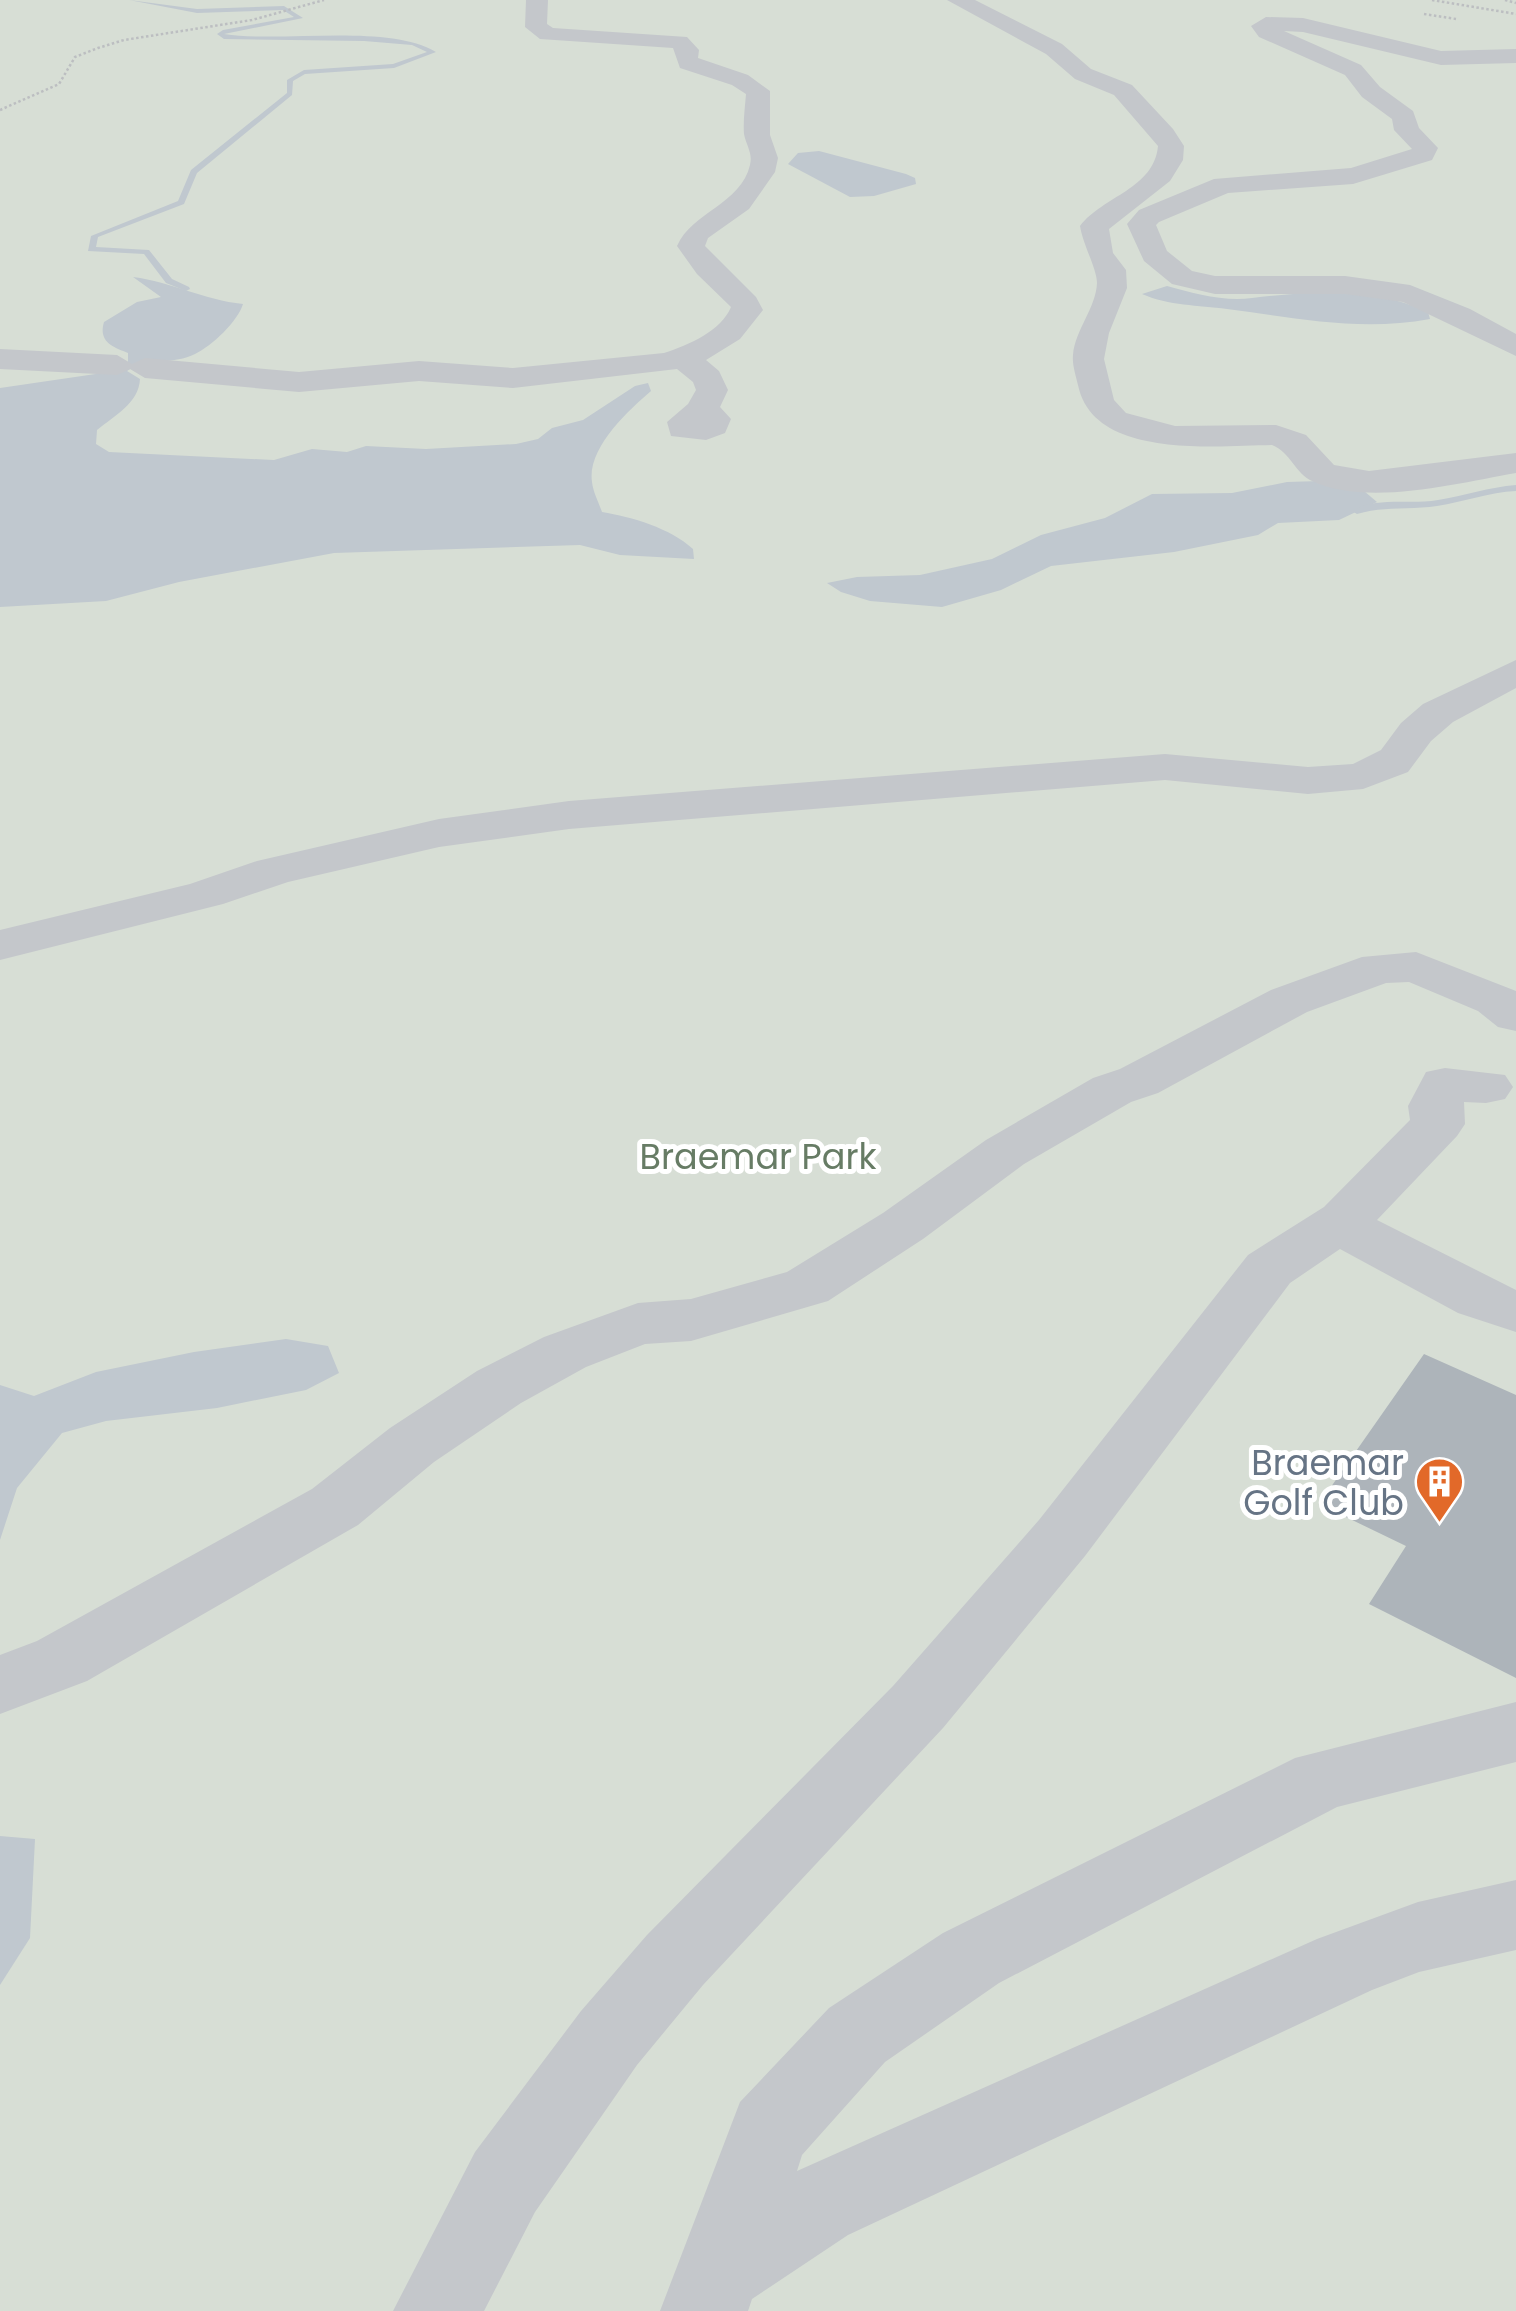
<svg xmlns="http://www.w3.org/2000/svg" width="1516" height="2311" viewBox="0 0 1516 2311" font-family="Poppins,sans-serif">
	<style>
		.green { fill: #d7ded5 }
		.water { fill: #c0c8cf }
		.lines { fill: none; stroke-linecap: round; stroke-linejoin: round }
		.stream { fill: #c0c8cf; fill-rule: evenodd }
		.building { fill: #adb4ba }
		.path { stroke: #bcbec1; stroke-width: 2.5; stroke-dasharray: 2.5 2.5; stroke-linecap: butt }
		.minor { fill: #c4c7cb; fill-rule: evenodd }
		.labels { text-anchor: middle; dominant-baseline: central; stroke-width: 10; stroke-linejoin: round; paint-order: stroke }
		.park-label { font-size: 35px; fill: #677c65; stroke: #fff }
		.poi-label { font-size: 35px; fill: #667485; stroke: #fff; text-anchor: end }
	</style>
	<rect width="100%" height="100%" fill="#f7f7f4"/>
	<!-- green -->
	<rect class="green" x="0" y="0" width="1516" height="2311"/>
	<!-- water -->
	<g class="water">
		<path d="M 819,151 L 906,174 L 915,178 L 916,184 L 874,196 L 850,197 L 788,164 L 798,153 Z"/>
		<path d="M 133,277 C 172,282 204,300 243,304 C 238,321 212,346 195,354 C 174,365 149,357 127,371 L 140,379 C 139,403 114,416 97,430 L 96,444 L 109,452 L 274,460 L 312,449 L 347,452 L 366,446 L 426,449 L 516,444 L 538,439 L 552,428 L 583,420 L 635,386 L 648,383 L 651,391 C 628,411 587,448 592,482 C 593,492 599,503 602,512 C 632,517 670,528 693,549 L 694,559 L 620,555 L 580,545 L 334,553 L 179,582 L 106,601 L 0,607 L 0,388 L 116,371 L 128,362 L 128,353 C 113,347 98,342 104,322 L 137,302 L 161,297 Z"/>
		<path d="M 1167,286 C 1193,293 1224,302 1252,298 C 1310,291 1373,286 1428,312 L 1430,319 C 1360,332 1296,318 1227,309 C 1198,305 1169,306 1142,294 Z"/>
		<path d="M 1320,481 L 1364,491 L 1377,502 L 1339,520 L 1278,523 L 1258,535 L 1174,552 L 1051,566 L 1001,590 L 942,607 L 870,601 L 841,592 L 827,583 L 857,577 L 920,575 L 992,559 L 1041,535 L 1105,518 L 1152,494 L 1232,493 L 1287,482 Z"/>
		<path d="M 286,1339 L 328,1346 L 339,1373 L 306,1390 L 217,1408 L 106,1421 L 62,1433 L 17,1488 L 0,1540 L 0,1385 L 34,1396 L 96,1372 L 194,1352 Z"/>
		<path d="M 0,1836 L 35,1839 L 30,1938 L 0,1985 Z"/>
	</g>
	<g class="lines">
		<!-- stream -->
		<g class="stream">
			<path d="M 129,0 L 197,9 L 284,6 L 303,18 L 224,34 C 283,43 387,23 436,52 L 394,68 L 305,74 L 293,81 L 292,95 L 197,173 L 184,204 L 98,237 L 96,247 L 149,250 L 172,279 L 189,287 L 190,289 L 186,291 L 166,283 L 144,254 L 88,251 L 91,236 L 178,201 L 191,170 L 287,93 L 287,80 L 304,70 L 393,64 L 427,52 L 412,45 L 364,41 L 224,39 L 217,34 L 223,30 L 294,17 L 283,10 L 197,13 Z"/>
			<path d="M 1516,485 L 1516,491 C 1489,492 1464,502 1437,506 C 1410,510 1384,506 1357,514 L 1352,511 C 1377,496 1409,505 1438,500 C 1464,496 1489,487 1516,485 Z"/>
		</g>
	</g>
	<!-- building -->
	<path class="building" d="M 1424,1354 L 1516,1395 L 1516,1678 L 1369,1604 L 1406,1546 L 1319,1504 Z"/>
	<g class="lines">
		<!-- path -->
		<g class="path">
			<path d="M 1432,0 L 1516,14"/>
			<path d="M 1505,0 L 1516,3"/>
			<path d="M 1424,14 L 1456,19"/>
			<path d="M 0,110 L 59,84 L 75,57 L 98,48 L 124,40 L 252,20 L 324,0"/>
		</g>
		<!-- minor -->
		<g class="minor">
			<path d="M 526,0 L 548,0 L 547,24 L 553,28 L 687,37 L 699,50 L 698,58 L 748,75 L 770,91 L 770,135 L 778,158 L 775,172 L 749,209 L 708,238 L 705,246 L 756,297 L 763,310 L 740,339 L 706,360 L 719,371 L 728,390 L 720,407 L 731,419 L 725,433 L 706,440 L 671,436 L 667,422 L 688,404 L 696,390 L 693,382 L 677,369 L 513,388 L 419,381 L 299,392 L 145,378 L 130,369 L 117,375 L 0,369 L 0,349 L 117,355 L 132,364 L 145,358 L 299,372 L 419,361 L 513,368 L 664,353 C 689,345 721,331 731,307 L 697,274 L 677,246 C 692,212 741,204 750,165 C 753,153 746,145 744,134 C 743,121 745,107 746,94 L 732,85 L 680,68 L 673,48 L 540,39 L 525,27 Z"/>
			<path d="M 947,0 L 975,0 L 1062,44 L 1091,69 L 1132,85 L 1173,129 L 1184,146 L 1183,160 L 1170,181 L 1109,229 L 1113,253 L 1126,270 L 1127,288 L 1109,333 L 1104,359 L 1114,400 L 1126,413 L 1175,426 L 1276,425 L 1306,435 L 1334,465 L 1369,471 L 1516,453 L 1516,473 C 1458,483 1368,507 1312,481 C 1296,474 1290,452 1272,445 C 1213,446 1093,459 1078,385 C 1076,376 1072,365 1073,355 C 1075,330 1096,308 1097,283 C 1097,269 1083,245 1080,226 C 1103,196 1154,189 1158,146 L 1114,95 L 1075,79 L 1046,54 Z"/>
			<path d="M 1266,17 L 1303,18 L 1441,51 L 1516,49 L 1516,63 L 1441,65 L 1303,32 L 1284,31 L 1361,65 L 1380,87 L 1413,111 L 1419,128 L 1438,148 L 1432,160 L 1353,184 L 1228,193 L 1159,222 L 1156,225 L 1167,251 L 1192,271 L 1215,276 L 1345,276 L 1410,285 L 1470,309 L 1516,334 L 1516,356 L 1403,302 L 1345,294 L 1215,294 L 1172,284 L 1144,261 L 1127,224 L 1139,210 L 1214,179 L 1351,168 L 1412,149 L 1394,130 L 1392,119 L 1362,97 L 1345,75 L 1259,37 L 1251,26 Z"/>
			<path d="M 1516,660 L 1516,688 L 1453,722 L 1431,741 L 1408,772 L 1363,789 L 1308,794 L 1165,780 L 569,829 L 439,847 L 288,882 L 223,904 L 0,960 L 0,930 L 190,884 L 257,861 L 439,819 L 569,801 L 1165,754 L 1308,767 L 1353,764 L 1381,750 L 1401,723 L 1423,704 Z"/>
			<path d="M 1416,952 L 1516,991 L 1516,1031 L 1498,1027 L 1478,1011 L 1409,982 L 1386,983 L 1307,1012 L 1158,1093 L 1131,1102 L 1024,1164 L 923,1239 L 828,1301 L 691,1341 L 645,1344 L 586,1367 L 521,1403 L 434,1462 L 358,1525 L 87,1681 L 0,1714 L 0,1655 L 37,1641 L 312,1489 L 390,1428 L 477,1371 L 544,1337 L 638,1303 L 691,1299 L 787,1272 L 883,1213 L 986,1140 L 1093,1078 L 1120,1069 L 1271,990 L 1362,957 Z"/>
			<path d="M 1445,1068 L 1505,1075 L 1513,1087 L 1505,1099 L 1486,1103 L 1464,1102 L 1465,1124 L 1457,1136 L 1377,1220 L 1516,1290 L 1516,1332 L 1458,1313 L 1340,1249 L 1290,1283 L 1085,1556 L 943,1728 L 703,1985 L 637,2065 L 535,2212 L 484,2311 L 393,2311 L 475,2152 L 581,2011 L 647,1935 L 893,1686 L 1039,1520 L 1248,1255 L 1324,1207 L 1410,1120 L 1408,1106 L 1426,1072 Z"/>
			<path d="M 1516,1702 L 1516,1762 L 1337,1807 L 999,1983 L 885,2062 L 802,2155 L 797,2171 L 1317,1939 L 1418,1902 L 1516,1880 L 1516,1950 L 1419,1972 L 1372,1990 L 848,2235 L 752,2299 L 748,2311 L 660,2311 L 740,2102 L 829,2008 L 943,1933 L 1295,1758 Z"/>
		</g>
	</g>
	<!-- icons -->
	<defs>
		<symbol id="building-pin" viewBox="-11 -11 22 30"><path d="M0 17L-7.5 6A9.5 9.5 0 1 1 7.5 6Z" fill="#e26929" stroke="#fff"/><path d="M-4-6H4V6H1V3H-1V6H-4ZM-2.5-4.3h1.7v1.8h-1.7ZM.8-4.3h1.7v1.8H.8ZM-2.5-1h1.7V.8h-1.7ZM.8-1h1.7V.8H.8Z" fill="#fff"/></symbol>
	</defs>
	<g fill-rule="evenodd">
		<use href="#building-pin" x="1412" y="1454" width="55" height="75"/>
	</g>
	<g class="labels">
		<!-- park labels -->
		<g class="park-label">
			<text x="758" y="1156">Braemar Park</text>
		</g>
		<!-- poi labels -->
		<g class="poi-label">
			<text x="1404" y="1462">Braemar<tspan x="1404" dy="40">Golf Club</tspan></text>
		</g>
	</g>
</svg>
